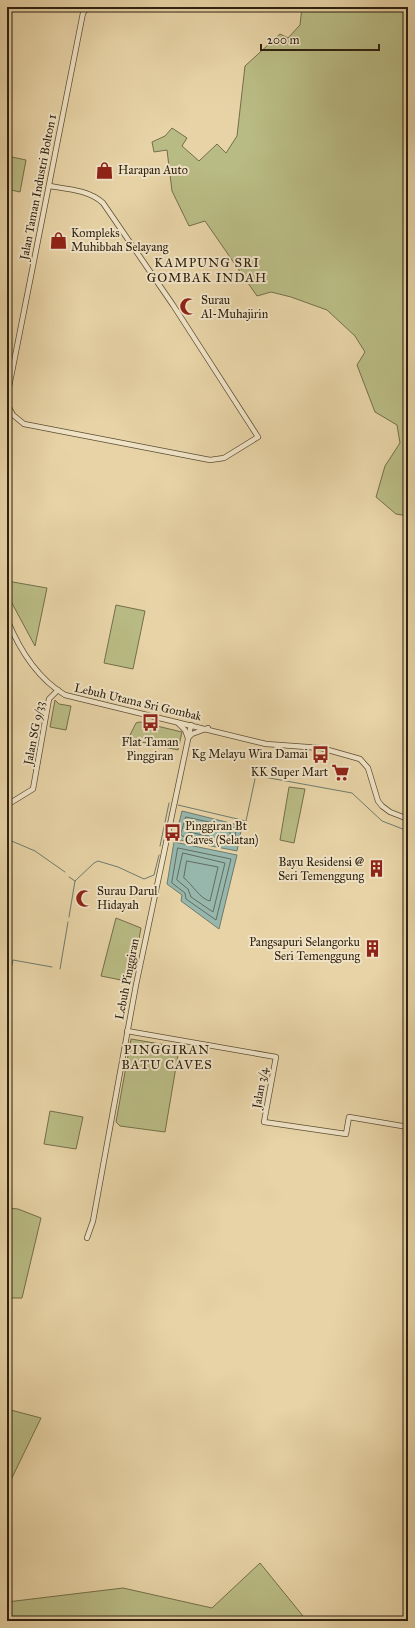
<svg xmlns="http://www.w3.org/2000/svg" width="415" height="1628" viewBox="0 0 415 1628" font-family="'IM FELL Great Primer',serif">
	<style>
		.green { fill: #b9bb84; stroke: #746e4a }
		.water { fill: #97b7ad; stroke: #6d7b6e }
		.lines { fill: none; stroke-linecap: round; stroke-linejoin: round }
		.shore { stroke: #626c5e; stroke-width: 1 }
		.stream { stroke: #6d7b6e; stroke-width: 1 }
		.minor-casing { stroke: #5c4e35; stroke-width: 6 }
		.minor { stroke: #efe2c5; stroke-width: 4.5 }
		.labels { text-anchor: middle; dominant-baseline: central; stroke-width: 4; stroke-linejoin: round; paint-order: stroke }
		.poi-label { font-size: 12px; fill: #2e210f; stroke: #efe2c5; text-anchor: start }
		.street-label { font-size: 12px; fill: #2e210f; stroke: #efe2c5 }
		.neighbourhood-label { font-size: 13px; letter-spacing: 1px; fill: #2e210f; stroke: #efe2c5 }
	</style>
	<rect width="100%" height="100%" fill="#e7d3a6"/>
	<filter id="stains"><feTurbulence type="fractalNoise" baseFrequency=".005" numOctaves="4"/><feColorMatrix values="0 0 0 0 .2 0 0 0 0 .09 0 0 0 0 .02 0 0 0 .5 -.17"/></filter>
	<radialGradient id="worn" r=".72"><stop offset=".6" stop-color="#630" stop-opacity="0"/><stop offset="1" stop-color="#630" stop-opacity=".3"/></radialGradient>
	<!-- green -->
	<g class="green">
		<path d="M 302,7 L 405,7 L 406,16 L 408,17 L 408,516 L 396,514 L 376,497 L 385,466 L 400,443 L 397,425 L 375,412 L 357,365 L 365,352 L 355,336 L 327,310 L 291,297 L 271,292 L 257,296 L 205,221 L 189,226 L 172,191 L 167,150 L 154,152 L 152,142 L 165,136 L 172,128 L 187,138 L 182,146 L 199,161 L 217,144 L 226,153 L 237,136 L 245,66 L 280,34 L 288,38 L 300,25 Z"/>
		<path d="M 7,156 L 26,160 L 20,192 L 7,189 Z"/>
		<path d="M 7,581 L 47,588 L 35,646 L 7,594 Z"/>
		<path d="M 116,605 L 145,611 L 133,669 L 104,663 Z"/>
		<path d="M 55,700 L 59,704 L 71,706 L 66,730 L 50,727 Z"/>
		<path d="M 140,722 L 182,732 L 178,750 L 128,739 L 136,723 Z"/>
		<path d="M 289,787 L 305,789 L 294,843 L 280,840 Z"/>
		<path d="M 116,918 L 141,928 L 131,982 L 101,976 Z"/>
		<path d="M 131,1039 L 172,1046 L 178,1055 L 165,1132 L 120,1126 L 116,1122 Z"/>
		<path d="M 50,1111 L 83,1117 L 76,1149 L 44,1144 Z"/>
		<path d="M 7,1208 L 18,1209 L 41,1218 L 22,1298 L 7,1298 Z"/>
		<path d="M 7,1409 L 41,1418 L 7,1488 Z"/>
		<path d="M 260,1563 L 307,1621 L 7,1621 L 7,1602 L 123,1588 L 212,1608 Z"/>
	</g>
	<!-- water -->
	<g class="water">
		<path d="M 182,811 L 242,826 L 237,851 L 175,839 Z"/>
		<path d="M 174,842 L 237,855 L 219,929 L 181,901 L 182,895 L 167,884 Z"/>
	</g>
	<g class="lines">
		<!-- shore -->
		<g class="shore">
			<path d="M 186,817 L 236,828 L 234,845 L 182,836 L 181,834 Z"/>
			<path d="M 190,823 L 230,832 L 230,839 L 228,840 L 188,832 L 187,830 Z"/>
			<path d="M 178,848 L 231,859 L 216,920 L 186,899 L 185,893 L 172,883 Z"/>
			<path d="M 183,853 L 225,863 L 213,912 L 191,897 L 188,889 L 177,880 Z"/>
			<path d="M 187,861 L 218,867 L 210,901 C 200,899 193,885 184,878 Z"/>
		</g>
		<!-- stream -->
		<g class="stream">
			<path d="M 264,777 L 352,793 L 382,821 L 408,831"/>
			<path d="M 178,805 L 246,821 L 255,779"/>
			<path d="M 7,839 L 35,851 L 65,872"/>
			<path d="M 160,846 L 169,803"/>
			<path d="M 69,877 L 75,881"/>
			<path d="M 69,917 L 75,881 L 94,863 L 98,861 L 118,867 L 144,879 L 154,875 L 159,855"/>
			<path d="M 60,969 L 68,922"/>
			<path d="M 7,988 L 13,960 L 52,967"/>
		</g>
		<defs>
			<g id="minor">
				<path d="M 7,397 L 83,13 L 88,7"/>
				<path d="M 7,404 L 13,415 L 24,424 L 210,460 L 224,458 L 258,437 L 173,305 L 103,203 C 89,190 67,189 49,186"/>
				<path d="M 7,619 C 19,649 37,678 65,695 L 266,744 L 321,748 L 353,757 L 360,759 L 368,768 L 378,801 L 382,806 L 390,812 L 408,819"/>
				<path d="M 178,723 L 185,730 L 188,738"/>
				<path d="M 188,738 L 192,734 L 208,728"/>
				<path d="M 7,805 L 33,789 L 49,699 L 58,690"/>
				<path d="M 127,1031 L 276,1057 L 264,1122 L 346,1134 L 349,1117 L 408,1127"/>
				<path d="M 87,1238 L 93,1221 L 136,985 L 191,725"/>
			</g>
		</defs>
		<!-- minor casing -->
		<use href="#minor" class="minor-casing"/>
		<!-- minor -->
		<use href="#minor" class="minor"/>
	</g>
	<!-- icons -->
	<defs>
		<symbol id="shop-bare" viewBox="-9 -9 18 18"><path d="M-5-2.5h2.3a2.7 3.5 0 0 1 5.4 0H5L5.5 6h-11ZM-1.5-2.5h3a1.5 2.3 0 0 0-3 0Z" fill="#8f2418" stroke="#efe2c5" stroke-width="2.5" paint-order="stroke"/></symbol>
		<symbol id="mosque-bare" viewBox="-9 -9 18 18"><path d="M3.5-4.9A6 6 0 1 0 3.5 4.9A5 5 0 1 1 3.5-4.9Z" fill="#8f2418" stroke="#efe2c5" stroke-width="2.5" paint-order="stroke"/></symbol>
		<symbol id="bus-bare" viewBox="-9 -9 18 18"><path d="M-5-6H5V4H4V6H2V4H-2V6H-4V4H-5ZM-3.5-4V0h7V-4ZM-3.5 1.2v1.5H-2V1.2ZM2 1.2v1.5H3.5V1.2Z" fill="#8f2418" stroke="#efe2c5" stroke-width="2.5" paint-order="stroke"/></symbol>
		<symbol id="supermarket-bare" viewBox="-9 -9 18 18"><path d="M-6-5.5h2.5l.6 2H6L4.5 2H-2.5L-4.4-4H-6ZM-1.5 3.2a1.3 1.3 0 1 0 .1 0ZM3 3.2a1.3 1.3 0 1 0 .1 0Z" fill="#8f2418" stroke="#efe2c5" stroke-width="2.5" paint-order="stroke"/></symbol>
		<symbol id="building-bare" viewBox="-9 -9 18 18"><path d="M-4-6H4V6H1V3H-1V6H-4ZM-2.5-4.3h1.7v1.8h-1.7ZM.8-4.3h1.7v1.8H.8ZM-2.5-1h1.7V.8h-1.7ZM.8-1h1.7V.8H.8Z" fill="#8f2418" stroke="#efe2c5" stroke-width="2.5" paint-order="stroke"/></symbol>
	</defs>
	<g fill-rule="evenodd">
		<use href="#shop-bare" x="92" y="158" width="25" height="25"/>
		<use href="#shop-bare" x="46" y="228" width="25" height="25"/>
		<use href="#mosque-bare" x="176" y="294" width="25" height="25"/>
		<use href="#bus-bare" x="138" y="710" width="25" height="25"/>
		<use href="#bus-bare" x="308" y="742" width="25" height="25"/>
		<use href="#supermarket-bare" x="328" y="760" width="25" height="25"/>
		<use href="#bus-bare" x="160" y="820" width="25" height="25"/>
		<use href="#building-bare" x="364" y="856" width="25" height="25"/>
		<use href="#mosque-bare" x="72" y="886" width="25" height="25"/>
		<use href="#building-bare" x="360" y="936" width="25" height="25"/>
	</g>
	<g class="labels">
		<!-- poi labels -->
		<g class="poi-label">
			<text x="118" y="170">Harapan Auto</text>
			<text x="71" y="233">Kompleks<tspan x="71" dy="14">Muhibbah Selayang</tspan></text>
			<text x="201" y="300">Surau<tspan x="201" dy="14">Al-Muhajirin</tspan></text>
			<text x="150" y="742" text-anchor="middle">Flat Taman<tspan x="150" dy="14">Pinggiran</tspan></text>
			<text x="308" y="754" text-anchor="end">Kg Melayu Wira Damai</text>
			<text x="328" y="772" text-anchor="end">KK Super Mart</text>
			<text x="185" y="826">Pinggiran Bt<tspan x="185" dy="14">Caves (Selatan)</tspan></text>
			<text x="364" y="862" text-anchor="end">Bayu Residensi @<tspan x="364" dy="14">Seri Temenggung</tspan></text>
			<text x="97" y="891">Surau Darul<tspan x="97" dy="14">Hidayah</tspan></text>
			<text x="360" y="942" text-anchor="end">Pangsapuri Selangorku<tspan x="360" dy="14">Seri Temenggung</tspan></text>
		</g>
		<!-- street labels -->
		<g class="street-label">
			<text transform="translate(38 187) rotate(-79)">Jalan Taman Industri Bolton 1</text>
			<text transform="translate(138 702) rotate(13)">Lebuh Utama Sri Gombak</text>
			<text transform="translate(34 733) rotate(-79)">Jalan SG 9/33</text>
			<text transform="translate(127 979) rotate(-79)">Lebuh Pinggiran</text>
			<text transform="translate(260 1088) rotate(-80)">Jalan 3/4</text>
		</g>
		<!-- neighbourhood labels -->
		<g class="neighbourhood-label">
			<text x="207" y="263">KAMPUNG SRI<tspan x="207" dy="15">GOMBAK INDAH</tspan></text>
			<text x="167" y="1050">PINGGIRAN<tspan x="167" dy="15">BATU CAVES</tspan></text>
		</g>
	</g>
	<!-- margin -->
	<rect width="415" height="1628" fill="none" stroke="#e7d3a6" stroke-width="24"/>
	<rect x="8" y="8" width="399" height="1612" fill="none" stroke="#2e210f" stroke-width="2"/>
	<rect x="12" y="12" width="391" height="1604" fill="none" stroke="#2e210f"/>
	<!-- scale -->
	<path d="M261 44v6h118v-6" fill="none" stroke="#2e210f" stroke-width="2"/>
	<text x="267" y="44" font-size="12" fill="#2e210f" stroke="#efe2c5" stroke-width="3" paint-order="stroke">200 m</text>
	<rect width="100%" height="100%" filter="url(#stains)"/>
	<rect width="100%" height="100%" fill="url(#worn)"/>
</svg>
